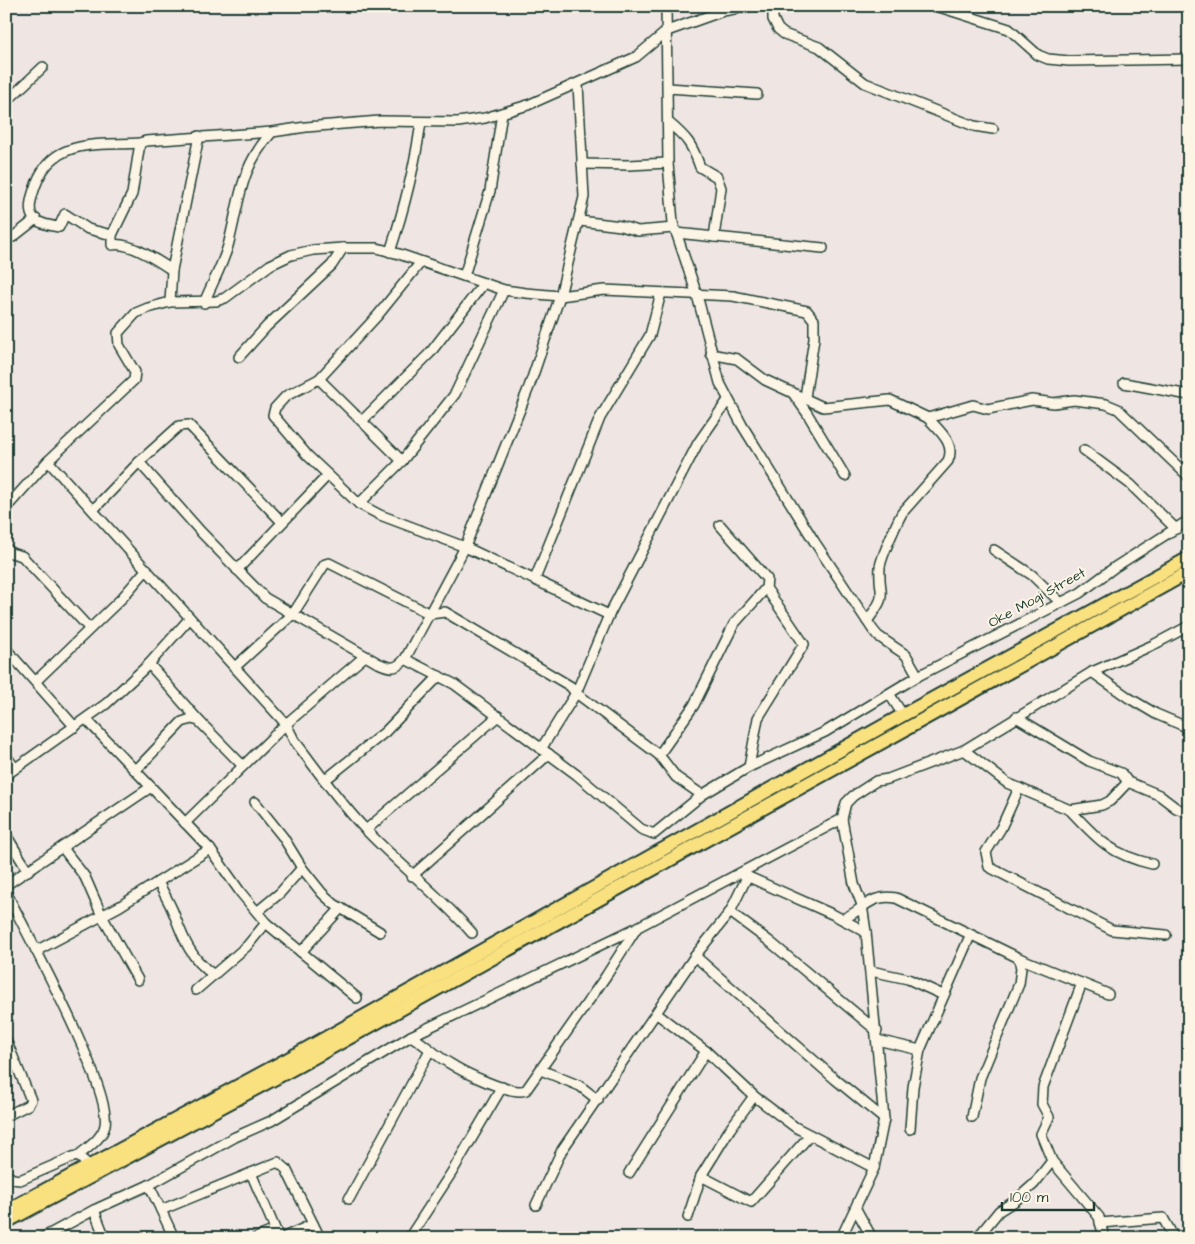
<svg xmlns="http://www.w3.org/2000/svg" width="1195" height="1244" viewBox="0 0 1195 1244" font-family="'Architects Daughter',sans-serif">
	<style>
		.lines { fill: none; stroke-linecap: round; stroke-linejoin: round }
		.minor-casing { stroke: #1f3d34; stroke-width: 12 }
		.highway-casing { stroke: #1f3d34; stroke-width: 16 }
		.minor { stroke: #fcf5e5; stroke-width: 9 }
		.highway { stroke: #fae180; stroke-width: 12 }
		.labels { text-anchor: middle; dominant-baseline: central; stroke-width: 4; stroke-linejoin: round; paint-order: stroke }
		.street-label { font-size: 14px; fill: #1f3d34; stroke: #fcf5e5 }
	</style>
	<rect width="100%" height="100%" fill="#efe6e3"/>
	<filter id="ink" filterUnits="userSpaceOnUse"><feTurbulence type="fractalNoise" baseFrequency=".02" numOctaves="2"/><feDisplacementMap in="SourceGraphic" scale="10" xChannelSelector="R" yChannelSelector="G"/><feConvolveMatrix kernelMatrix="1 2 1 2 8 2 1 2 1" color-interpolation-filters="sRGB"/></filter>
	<g filter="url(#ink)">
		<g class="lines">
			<defs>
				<g id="minor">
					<path d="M 666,6 L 668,163 L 673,223 L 697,295 L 720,383 L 742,425 L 814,541 L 873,630 L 878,636 L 906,655 L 918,676"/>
					<path d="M 936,6 L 1009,29 L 1038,55 L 1048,59 L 1069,61 L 1189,59"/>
					<path d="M 773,7 L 773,19 L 778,29 L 784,34 L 819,47 L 865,83 L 974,126 L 993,129"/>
					<path d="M 668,88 L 757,94"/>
					<path d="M 6,102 L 43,67"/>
					<path d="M 668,122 C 687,138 692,144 700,167 L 717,177 L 721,188 L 714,237"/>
					<path d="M 140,143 L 132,194 L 112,235 L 112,245 C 129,241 158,261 172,270"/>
					<path d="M 582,164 L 629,165 L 668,163"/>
					<path d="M 580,221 L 621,226 L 638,231 L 674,228"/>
					<path d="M 676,233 L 823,248"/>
					<path d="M 112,235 L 88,229 L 65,214 L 59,227 C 31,223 25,216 34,190 C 39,174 46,162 60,154 C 83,141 115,145 140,143 L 146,141 L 272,132 L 306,127 L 380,121 L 458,122 L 485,118 L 528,105 L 636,57 L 667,31 L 723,11 L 751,6 L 774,6"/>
					<path d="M 6,237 L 13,237 L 36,219"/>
					<path d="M 390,252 C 404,209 415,166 421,122"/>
					<path d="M 421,262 L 378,315 L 319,379 L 286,396 L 275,408 L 273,415 L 307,455 L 359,504 L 380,515 L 465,547 L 609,615"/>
					<path d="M 464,276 L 490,191 L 502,113"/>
					<path d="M 170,302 L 172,270 L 199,136"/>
					<path d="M 204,303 C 212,283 224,263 229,242 C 240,199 240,168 272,132"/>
					<path d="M 711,354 L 737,359 L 765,380 L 823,407 L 890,400 L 928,418 L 973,405 L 988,409 L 1032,400 L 1054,403 L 1074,400 L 1106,404 L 1118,409 L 1189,477"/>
					<path d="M 239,357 L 267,326 L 332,265 L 343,248"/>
					<path d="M 319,379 L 402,461"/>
					<path d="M 1124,383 L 1189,395"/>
					<path d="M 792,392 L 807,413 L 845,476"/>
					<path d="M 362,421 L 430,353 L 484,283"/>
					<path d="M 1084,450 L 1130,484 L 1176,529"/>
					<path d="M 48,461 L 286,724 L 294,740 C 318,771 341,805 368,832 C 402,867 441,897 472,933"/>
					<path d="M 139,462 L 201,532 L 265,598 L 376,662 C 389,668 395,671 405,659 L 465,547 L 529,387 L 560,296 L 584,197 L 578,84"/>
					<path d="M 359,504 L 402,461 L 455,394 L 504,290"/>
					<path d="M 6,508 L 48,461 L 134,380 L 135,372 L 119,345 L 118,333 L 136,313 L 148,308 L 170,302 L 216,301 L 225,298 L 270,265 L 291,255 L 313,250 L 343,248 L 377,248 L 399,254 L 504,290 L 526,293 L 560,296 L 604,290 L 733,296 L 807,311 L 814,320 L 814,339 L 805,397"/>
					<path d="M 93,510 L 139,462 L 179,426 L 189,425 L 281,521"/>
					<path d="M 720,525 L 767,579 L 766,588 L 804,644 L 758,718 L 749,767"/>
					<path d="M 6,548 L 11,553 L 22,556 L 89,628"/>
					<path d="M 994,550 L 1032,575 L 1061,603"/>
					<path d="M 237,570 L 328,475"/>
					<path d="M 535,579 L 600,418 L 650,335 L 661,293"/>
					<path d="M 867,621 C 890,591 878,598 880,567 C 881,558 897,522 902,513 L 948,461 C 956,443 939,431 928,418"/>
					<path d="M 6,649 L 75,727"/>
					<path d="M 405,659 L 454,684 L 577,775 L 641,829 L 654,834 L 702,795 L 749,767 L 825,732 L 918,676 L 1080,593 L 1115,567 L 1189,520"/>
					<path d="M 149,664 L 199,721"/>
					<path d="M 235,667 L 293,614 L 321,570 L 325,564 L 329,563 L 430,614 L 445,612 L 570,686 L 576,693 L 659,755 L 694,705 L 734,624 L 766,588"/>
					<path d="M 1092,672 L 1129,698 L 1156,714 L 1189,728"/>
					<path d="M 36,681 L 122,598 L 147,569"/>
					<path d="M 890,695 L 903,715"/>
					<path d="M 1016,717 L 1089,761 L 1121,773 L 1128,782 L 1159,795 L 1176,808 L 1189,813"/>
					<path d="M 86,719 L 151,787"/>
					<path d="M 541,749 L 576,693 L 609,615 L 698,443 L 728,400"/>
					<path d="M 964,750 L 1007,783 L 1070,810 L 1102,805 L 1110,801 L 1128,782"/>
					<path d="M 659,755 L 676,777 L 702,795"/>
					<path d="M 6,756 L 15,768"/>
					<path d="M 136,770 L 182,722 L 191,719 L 199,721 L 243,766"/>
					<path d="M 6,775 L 106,704 L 149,664 L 190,618"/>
					<path d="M 325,780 L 385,732 L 439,676"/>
					<path d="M 1019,788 L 1001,828 L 986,852 L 989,867 L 1112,930 L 1166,935"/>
					<path d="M 255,802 L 283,837 L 302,868 L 322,893 L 334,904 L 380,932"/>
					<path d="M 1070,810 C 1097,839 1111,855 1152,864"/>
					<path d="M 185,823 L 286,724 L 365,656"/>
					<path d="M 366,830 L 498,716"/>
					<path d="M 6,835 L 28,871"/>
					<path d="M 62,847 L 85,877 L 102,916 L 138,980"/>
					<path d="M 742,874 L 834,915 L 866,932"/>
					<path d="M 412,876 L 549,754"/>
					<path d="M 158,882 C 163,892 170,903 174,914 C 183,938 191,960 214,975"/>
					<path d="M 6,885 L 151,787 L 210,849 L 241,893 L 266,923 L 357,998"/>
					<path d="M 6,892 C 27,934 112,1088 105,1125 C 103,1138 87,1148 78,1156"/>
					<path d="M 257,912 L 280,893 L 302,868"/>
					<path d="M 730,912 L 769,941 L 877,1031"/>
					<path d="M 842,919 C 862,912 870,893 896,898 L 1019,958 L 1108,994"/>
					<path d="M 36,951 L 120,906 L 210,849"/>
					<path d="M 301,952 L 341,908"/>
					<path d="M 695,956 L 835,1079 L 884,1119"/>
					<path d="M 871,971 L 908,979 L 943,995"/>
					<path d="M 1082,983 L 1043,1087 L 1042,1104 L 1049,1117 L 1041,1134 L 1052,1161 L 1099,1217 L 1104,1238"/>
					<path d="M 196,990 L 247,946 L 266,923"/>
					<path d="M 657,1014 L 706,1051 L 754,1096 L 795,1127 L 874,1168"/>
					<path d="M 411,1036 C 425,1044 436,1056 449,1063 C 463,1072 511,1096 526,1090 L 606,976 L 636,929"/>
					<path d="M 6,1040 L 31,1100 L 28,1105 L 6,1116"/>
					<path d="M 877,1040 L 920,1050"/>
					<path d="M 541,1070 L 580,1086 L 598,1100"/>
					<path d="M 972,1117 L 980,1078 L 1019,984 L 1021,968 L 1019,958"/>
					<path d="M 910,1129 L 913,1087 L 920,1050 L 970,936"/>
					<path d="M 251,1173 L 279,1238"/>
					<path d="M 629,1173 L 706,1051"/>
					<path d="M 6,1175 L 13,1179 L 20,1180 L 73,1157 L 78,1156 L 90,1166"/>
					<path d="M 701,1176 L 751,1202 L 810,1135"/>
					<path d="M 149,1185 L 161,1210 L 278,1162 L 286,1169 L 320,1238"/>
					<path d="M 349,1199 L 430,1050"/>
					<path d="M 536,1205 L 562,1150 L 695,956 L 730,912 L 747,877"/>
					<path d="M 856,1209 L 872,1238"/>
					<path d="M 94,1210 L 105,1238"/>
					<path d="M 161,1210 L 174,1238"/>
					<path d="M 688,1217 L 701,1176 L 730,1129 L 754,1096"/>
					<path d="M 1100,1223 L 1163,1218 L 1174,1238"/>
					<path d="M 42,1238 L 94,1210 L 149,1185 L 235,1137 L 271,1121 L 411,1036 L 636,928 L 842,819 L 846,803 L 853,796 L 876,781 L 888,779 L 964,750 L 1092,672 L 1153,645 L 1189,626"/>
					<path d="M 256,1238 L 275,1230"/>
					<path d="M 282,1238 L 313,1224"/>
					<path d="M 409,1238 L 452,1172 L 502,1087"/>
					<path d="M 841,1238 L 874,1168 L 884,1119 L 866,932 L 862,905 L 854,884 L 842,819"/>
					<path d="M 973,1238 L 981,1233 L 999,1211 L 1015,1201 L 1034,1184 L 1052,1161"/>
				</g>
				<g id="highway">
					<path d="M 6,1211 L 288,1059 L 903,715 L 1189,558"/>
					<path d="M 6,1222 L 300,1065 L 1189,572"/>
				</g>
			</defs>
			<!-- minor casing -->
			<use href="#minor" class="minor-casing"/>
			<!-- highway casing -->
			<use href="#highway" class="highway-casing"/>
			<!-- minor -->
			<use href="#minor" class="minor"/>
			<!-- highway -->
			<use href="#highway" class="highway"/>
		</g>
	</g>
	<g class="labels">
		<!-- street labels -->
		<g class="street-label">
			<text transform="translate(1037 598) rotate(-29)">Oke Mogi Street</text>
		</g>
	</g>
	<!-- margin -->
	<rect width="1195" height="1244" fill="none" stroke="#fcf5e5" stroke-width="25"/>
	<rect x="12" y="12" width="1170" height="1219" fill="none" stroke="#1f3d34" stroke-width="2" filter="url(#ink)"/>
	<!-- scale -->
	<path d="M1002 1202v8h92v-8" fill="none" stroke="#1f3d34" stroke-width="2.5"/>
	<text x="1010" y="1202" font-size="15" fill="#1f3d34" stroke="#fcf5e5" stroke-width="4" paint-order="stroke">100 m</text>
</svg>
